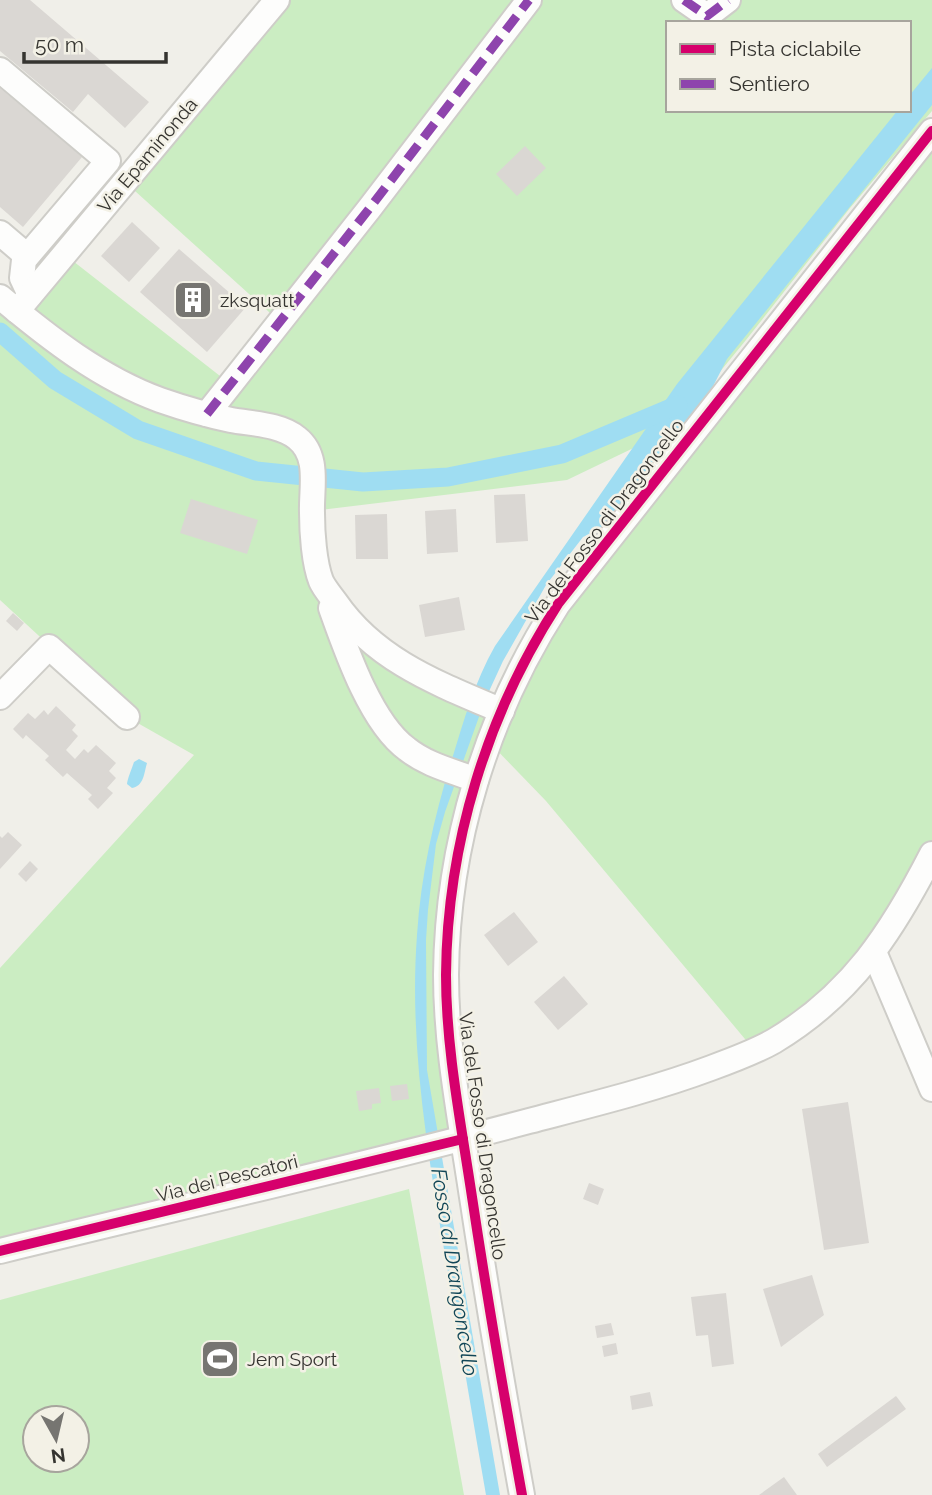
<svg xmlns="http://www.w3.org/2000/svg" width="932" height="1495" viewBox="0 0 932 1495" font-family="Raleway,sans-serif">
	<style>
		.green { fill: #cbedc2; fill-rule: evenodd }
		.water { fill: #9fddf2 }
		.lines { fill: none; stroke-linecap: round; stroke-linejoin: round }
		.canal { stroke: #9fddf2; stroke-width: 19 }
		.building { fill: #dad7d3 }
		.minor-casing { stroke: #cecdc8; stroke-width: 28 }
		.minor { stroke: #fdfdfc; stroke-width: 24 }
		.quiet { stroke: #8e44ad; stroke-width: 9; stroke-dasharray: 18 9; stroke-linecap: butt }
		.cycleway-casing { stroke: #f3f1e6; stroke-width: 15 }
		.cycleway { stroke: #d6006c; stroke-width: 10 }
		.labels { text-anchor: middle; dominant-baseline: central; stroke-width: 5; stroke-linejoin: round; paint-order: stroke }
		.street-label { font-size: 19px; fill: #353430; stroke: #f3f1e6 }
		.poi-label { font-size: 19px; fill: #353430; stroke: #f3f1e6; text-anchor: start }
		.water-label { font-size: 21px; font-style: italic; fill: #114657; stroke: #f3f1e6 }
	</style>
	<rect width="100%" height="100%" fill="#f0efe9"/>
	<!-- green -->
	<g class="green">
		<path d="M 279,0 L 695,0 L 713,13 L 725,0 L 932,0 L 932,111 L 850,208 L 746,340 L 673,429 L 567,480 L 312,511 L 316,553 L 354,626 L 494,707 L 454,881 L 463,1139 L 0,1251 L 0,968 L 194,755 L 127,717 L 0,600 L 0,296 L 16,311 L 64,254 L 229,383 L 279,321 L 125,182 ZM 668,23 L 909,23 L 909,110 L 668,110 Z"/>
		<path d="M 932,132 L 932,853 L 891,929 L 755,1051 L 546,801 L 490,743 L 522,664 Z"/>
		<path d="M 409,1189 L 464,1495 L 0,1495 L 0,1300 ZM 35,1418 L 77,1418 L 77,1460 L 35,1460 Z"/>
	</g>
	<!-- water -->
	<g class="water">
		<path d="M 932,68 L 932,105 L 727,359 L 706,400 L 604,527 L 583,537 L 546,585 L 503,661 L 485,700 L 445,812 L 436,844 L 428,910 L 426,940 L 427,1070 L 500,1495 L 486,1495 C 472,1415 459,1335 445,1255 C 427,1149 409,1042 417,935 C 421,874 434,817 452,759 C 464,720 475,681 495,646 L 677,384 L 898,110 L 909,110 L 909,96 Z"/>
		<path d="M 139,759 L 147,763 C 144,773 144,786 132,788 L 127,784 C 127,780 132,768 134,762 Z"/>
	</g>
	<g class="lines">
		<!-- canal -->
		<path class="canal" d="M 0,332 L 55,380 L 138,430 L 256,471 L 363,482 L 448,477 L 562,454 L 678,405"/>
	</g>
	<!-- building -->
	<g class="building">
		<path d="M 0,0 L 30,0 L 149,102 L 125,128 L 88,94 L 73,112 L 0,51 Z"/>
		<path d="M 0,88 L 82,157 L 23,227 L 0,207 Z"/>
		<path d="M 525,146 L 546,168 L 517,196 L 496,174 Z"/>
		<path d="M 132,222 L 160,248 L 129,282 L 101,256 Z"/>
		<path d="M 179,249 L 246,307 L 207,352 L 140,292 Z"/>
		<path d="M 525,494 L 528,541 L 496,543 L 494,495 Z"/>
		<path d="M 191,499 L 258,520 L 247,554 L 180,533 Z"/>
		<path d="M 456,509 L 458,552 L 427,554 L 425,511 Z"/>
		<path d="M 387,514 L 388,559 L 356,559 L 355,515 Z"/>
		<path d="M 459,597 L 465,630 L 425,637 L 419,605 Z"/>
		<path d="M 13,613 L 24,623 L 17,631 L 6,621 Z"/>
		<path d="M 56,706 L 76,725 L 72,730 L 78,736 L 66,750 L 75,759 L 84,749 L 88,753 L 96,745 L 116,763 L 109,771 L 116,778 L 107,788 L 113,793 L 98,809 L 88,799 L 92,795 L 67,773 L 63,777 L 45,760 L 49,756 L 26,735 L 23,739 L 13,729 L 28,713 L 35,719 L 44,710 L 48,715 Z"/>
		<path d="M 8,832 L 22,845 L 0,869 L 0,836 L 2,838 Z"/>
		<path d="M 30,861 L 38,869 L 26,882 L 18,874 Z"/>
		<path d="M 514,912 L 538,942 L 508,966 L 484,935 Z"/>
		<path d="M 564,976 L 588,1004 L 558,1030 L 534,1002 Z"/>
		<path d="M 407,1084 L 409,1099 L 392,1101 L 390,1086 Z"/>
		<path d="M 379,1088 L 381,1103 L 372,1104 L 372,1109 L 359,1111 L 356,1091 Z"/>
		<path d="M 848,1102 L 869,1243 L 824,1250 L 802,1109 Z"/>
		<path d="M 589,1183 L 604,1189 L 598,1205 L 583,1199 Z"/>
		<path d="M 812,1275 L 824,1315 L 781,1347 L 763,1289 Z"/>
		<path d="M 726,1293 L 734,1364 L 712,1367 L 708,1335 L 696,1336 L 691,1297 Z"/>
		<path d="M 611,1323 L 614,1335 L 597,1338 L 595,1326 Z"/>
		<path d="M 616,1343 L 618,1354 L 604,1357 L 602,1346 Z"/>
		<path d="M 650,1392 L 653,1406 L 632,1410 L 630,1396 Z"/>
		<path d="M 896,1396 L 906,1409 L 827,1467 L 818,1454 Z"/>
		<path d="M 784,1477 L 797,1495 L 759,1495 Z"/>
	</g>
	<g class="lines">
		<defs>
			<g id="minor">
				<path d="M 684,0 L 707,16 L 728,0"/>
				<path d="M 0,70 L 108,161 L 24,260 L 22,278 L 30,295"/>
				<path d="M 0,233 L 27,256"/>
				<path d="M 0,297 C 49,338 100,378 160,400 C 183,408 207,415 231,420 C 252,424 280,424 297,438 C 320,456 311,488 312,513 C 312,532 314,563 321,581 C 324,588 331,596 336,603 C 376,661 439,684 502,711"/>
				<path d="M 17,311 L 277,0"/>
				<path d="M 207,414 L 369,209 L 529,0"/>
				<path d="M 331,608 C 346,650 371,723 407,749 C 427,765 453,771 476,780"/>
				<path d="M 0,697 L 49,647 L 127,717"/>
				<path d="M 874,952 L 932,1089"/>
				<path d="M 0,1251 C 176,1208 353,1168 529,1121 C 590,1105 652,1090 711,1068 C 733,1060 755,1052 774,1041 C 852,994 892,932 932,854"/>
				<path d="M 522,1495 C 504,1396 487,1296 472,1197 C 461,1123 446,1049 446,975 C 447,844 487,714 558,604 L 932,131"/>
			</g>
		</defs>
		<!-- minor casing -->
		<use href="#minor" class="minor-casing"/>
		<!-- minor -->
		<use href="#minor" class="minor"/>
		<!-- quiet -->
		<g class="quiet">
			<path d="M 684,0 L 707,16 L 728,0"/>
			<path d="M 207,414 L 369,209 L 529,0"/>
		</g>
		<defs>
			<g id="cycleway">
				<path d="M 0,1251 L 463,1139"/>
				<path d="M 522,1495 C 504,1396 487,1296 472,1197 C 461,1123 446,1049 446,975 C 447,844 487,714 558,604 L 932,131"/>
			</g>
		</defs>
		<!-- cycleway casing -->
		<use href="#cycleway" class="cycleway-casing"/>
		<!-- cycleway -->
		<use href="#cycleway" class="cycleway"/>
	</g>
	<!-- icons -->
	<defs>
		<symbol id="building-square" viewBox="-11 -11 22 22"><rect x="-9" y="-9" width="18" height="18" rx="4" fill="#767571" stroke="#f3f1e6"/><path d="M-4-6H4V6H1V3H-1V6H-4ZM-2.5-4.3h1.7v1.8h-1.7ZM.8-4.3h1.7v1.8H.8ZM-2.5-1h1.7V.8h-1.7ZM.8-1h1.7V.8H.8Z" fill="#fff"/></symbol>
		<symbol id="stadium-square" viewBox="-11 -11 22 22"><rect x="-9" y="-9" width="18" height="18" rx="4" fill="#767571" stroke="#f3f1e6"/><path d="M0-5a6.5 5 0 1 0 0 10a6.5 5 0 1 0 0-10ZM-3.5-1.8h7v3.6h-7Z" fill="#fff"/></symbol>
	</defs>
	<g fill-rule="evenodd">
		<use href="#building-square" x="171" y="278" width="44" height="44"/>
		<use href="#stadium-square" x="198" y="1337" width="44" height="44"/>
	</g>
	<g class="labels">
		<!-- street labels -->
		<g class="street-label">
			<text transform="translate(147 155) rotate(-50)">Via Epaminonda</text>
			<text transform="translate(604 521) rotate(-53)">Via del Fosso di Dragoncello</text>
			<text transform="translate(483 1136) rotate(82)">Via del Fosso di Dragoncello</text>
			<text transform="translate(227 1178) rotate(-14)">Via dei Pescatori</text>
		</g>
		<!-- poi labels -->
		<g class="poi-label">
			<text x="220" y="300">zksquatt</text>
			<text x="247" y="1359">Jem Sport</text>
		</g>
		<!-- water labels -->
		<g class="water-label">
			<text transform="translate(455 1272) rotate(81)">Fosso di Drangoncello</text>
		</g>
	</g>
	<!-- legend -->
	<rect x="666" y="21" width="245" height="91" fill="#f3f1e6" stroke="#a7a59d" stroke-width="2"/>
	<rect x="680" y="44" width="35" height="10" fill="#d6006c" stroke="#a7a59d" stroke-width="2"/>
	<text x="729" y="56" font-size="21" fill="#353430">Pista ciclabile</text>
	<rect x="680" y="79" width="35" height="10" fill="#8e44ad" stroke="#a7a59d" stroke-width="2"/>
	<text x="729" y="91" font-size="21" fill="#353430">Sentiero</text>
	<!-- north arrow -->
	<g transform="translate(56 1439) rotate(172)"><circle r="33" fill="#f3f1e6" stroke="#a7a59d" stroke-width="2"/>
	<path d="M0-5L12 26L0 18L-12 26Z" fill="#767571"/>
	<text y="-10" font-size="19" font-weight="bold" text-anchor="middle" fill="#353430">N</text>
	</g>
	<!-- scale -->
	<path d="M24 52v10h142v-10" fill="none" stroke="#353430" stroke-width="3.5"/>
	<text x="35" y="52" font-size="21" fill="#353430" stroke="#f3f1e6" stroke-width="5" paint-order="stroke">50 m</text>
</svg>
